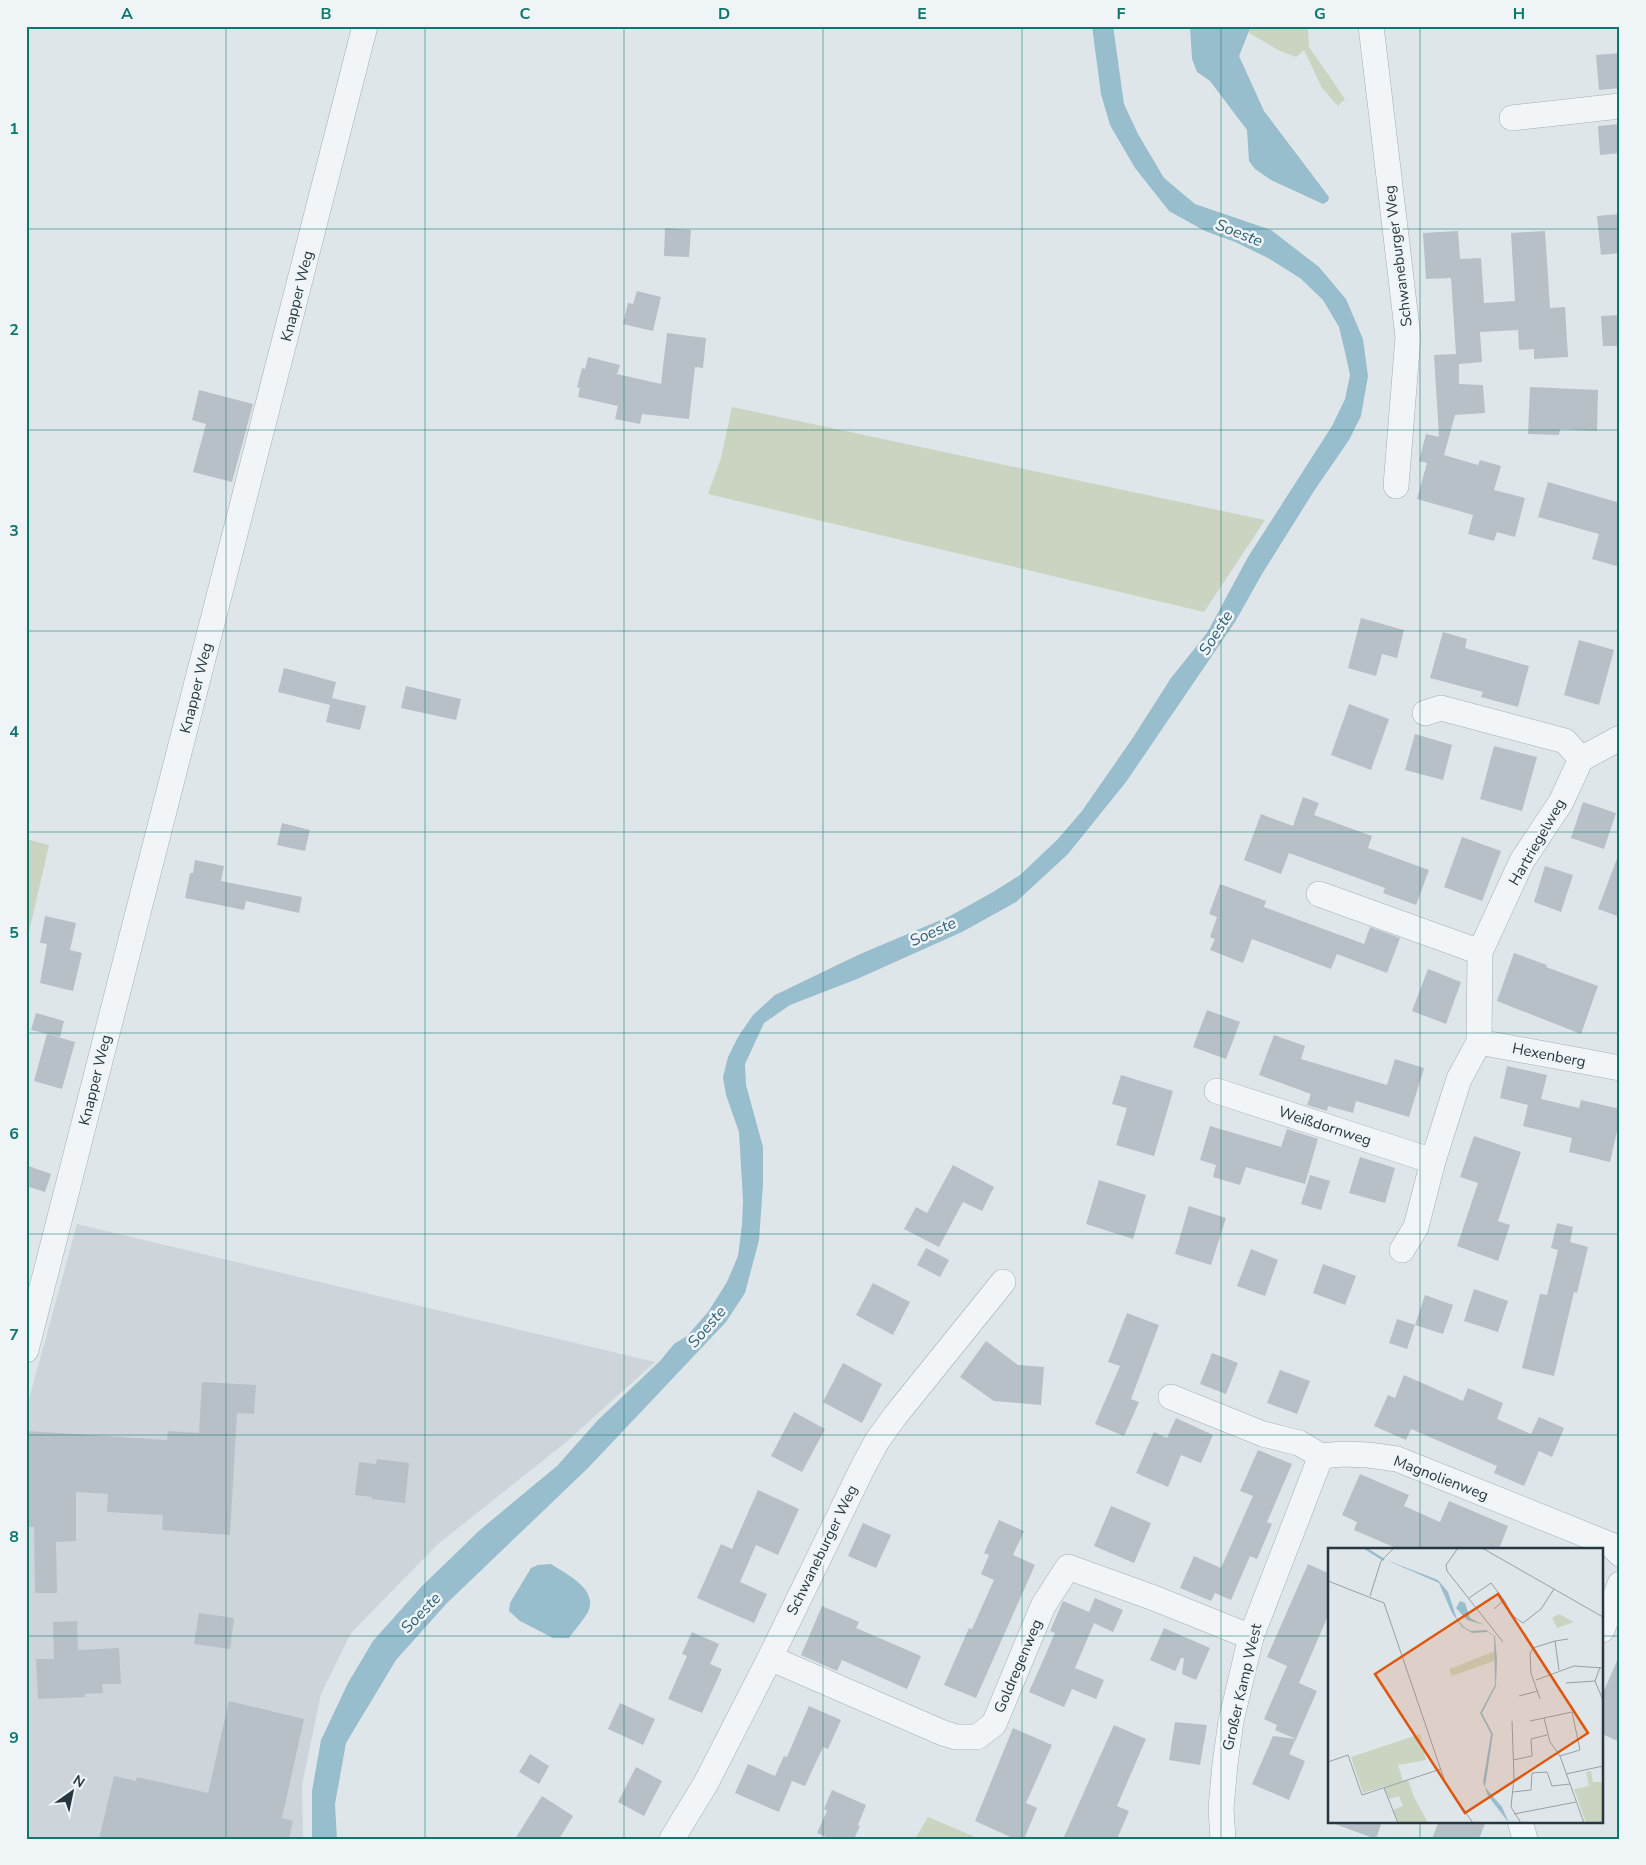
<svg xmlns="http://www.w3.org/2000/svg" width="1646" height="1865" viewBox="0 0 1646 1865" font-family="'Nunito Sans',sans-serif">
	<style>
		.built { fill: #cdd5db }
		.green { fill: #cad4c0 }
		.water { fill: #98bdcc }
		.building { fill: #b6c0c6 }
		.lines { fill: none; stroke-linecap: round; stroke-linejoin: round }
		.minor-casing { stroke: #a4aeb3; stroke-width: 26 }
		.minor { stroke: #f2f5f7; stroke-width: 25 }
		.grid { fill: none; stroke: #0f766e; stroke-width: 1; stroke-opacity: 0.55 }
		.labels { text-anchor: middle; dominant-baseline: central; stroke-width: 5; stroke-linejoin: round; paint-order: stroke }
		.street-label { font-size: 15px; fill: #273741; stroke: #eff4f7 }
		.water-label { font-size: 16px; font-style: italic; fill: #2e6178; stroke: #eff4f7 }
		.inset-river { fill: none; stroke: #98bdcc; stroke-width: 2.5 }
		.inset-road { fill: none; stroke: #95a0a6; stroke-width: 1 }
		.view { fill: #de570f; fill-opacity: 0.15; stroke: #de570f; stroke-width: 2.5 }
		.inset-edge { fill: none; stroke: #273741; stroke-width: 2.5 }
		.neatline { fill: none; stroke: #0f766e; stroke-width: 2 }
		.grid-label { font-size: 16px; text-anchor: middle; font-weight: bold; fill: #0f766e }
	</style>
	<rect width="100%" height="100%" fill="#dfe6e9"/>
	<!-- built -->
	<path class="built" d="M 77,1224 L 655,1362 L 565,1443 L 438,1544 L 351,1633 L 321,1694 L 302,1785 L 303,1839 L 38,1839 L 26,1836 L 26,1410 Z"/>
	<!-- green -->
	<g class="green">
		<path d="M 1251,26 L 1308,26 L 1309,47 L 1345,99 L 1338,106 L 1322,88 L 1304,50 L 1296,57 L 1280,51 L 1249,33 Z"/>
		<path d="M 732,407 L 1265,520 L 1204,612 L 708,494 L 721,458 Z"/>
		<path d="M 26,839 L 49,845 L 26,945 Z"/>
		<path d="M 928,1817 L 980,1839 L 915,1839 Z"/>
	</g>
	<!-- water -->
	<g class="water">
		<path d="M 1092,26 L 1113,26 L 1124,104 L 1138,134 L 1164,178 L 1195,204 L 1271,230 L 1319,267 L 1346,299 L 1363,339 L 1368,376 L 1361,416 L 1349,440 L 1314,491 L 1262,574 L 1235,622 L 1126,782 L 1068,854 L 1016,902 L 962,932 L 857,979 L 790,1005 L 764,1023 L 745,1064 L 746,1085 L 763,1147 L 763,1185 L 759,1240 L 745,1293 L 726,1322 L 588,1468 L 447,1603 L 396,1660 L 346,1743 L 335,1804 L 337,1839 L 312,1839 L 312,1791 L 321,1740 L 348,1683 L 373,1641 L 422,1586 L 481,1529 L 557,1466 L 598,1420 L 660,1361 L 674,1344 L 687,1336 L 708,1312 L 727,1282 L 738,1256 L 742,1225 L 743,1200 L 739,1132 L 726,1095 L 723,1077 L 728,1057 L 738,1037 L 753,1015 L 775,995 L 858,955 L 950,916 L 993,892 L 1020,875 L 1057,840 L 1082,811 L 1132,739 L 1171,678 L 1207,633 L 1248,557 L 1332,426 L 1345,399 L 1350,375 L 1345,352 L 1339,327 L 1323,300 L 1300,278 L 1268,258 L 1235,242 L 1205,231 L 1169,211 L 1135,168 L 1110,125 L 1101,94 Z"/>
		<path d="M 1190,26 L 1251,26 L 1239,56 L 1264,111 L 1329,197 L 1328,201 L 1323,204 L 1271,180 L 1255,169 L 1249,161 L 1247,130 L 1210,81 L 1197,72 L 1192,59 Z"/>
		<path d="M 551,1564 C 566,1574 599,1589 588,1612 C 583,1621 575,1629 569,1638 L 553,1638 L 520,1621 L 509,1611 L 510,1603 L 531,1568 L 538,1565 Z"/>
	</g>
	<!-- building -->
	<g class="building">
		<path d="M 1620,53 L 1620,88 L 1599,90 L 1596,55 Z"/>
		<path d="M 1620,124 L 1620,153 L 1600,155 L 1598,126 Z"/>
		<path d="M 1620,214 L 1620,253 L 1601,255 L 1597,216 Z"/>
		<path d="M 665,228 L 691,230 L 689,257 L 664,256 Z"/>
		<path d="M 1458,231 L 1460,259 L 1481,258 L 1484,303 L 1515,301 L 1511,233 L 1545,231 L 1550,308 L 1565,307 L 1568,357 L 1534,359 L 1534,349 L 1519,350 L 1518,330 L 1480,332 L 1482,362 L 1459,364 L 1459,384 L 1483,385 L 1485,413 L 1455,415 L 1444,455 L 1478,465 L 1480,460 L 1501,466 L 1494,490 L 1525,498 L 1515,537 L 1497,532 L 1494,541 L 1468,534 L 1473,515 L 1417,499 L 1427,463 L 1419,461 L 1426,434 L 1439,437 L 1434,355 L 1456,354 L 1451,278 L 1426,279 L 1423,233 Z"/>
		<path d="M 637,291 L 661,297 L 653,331 L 623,324 L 628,303 L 633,304 Z"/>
		<path d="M 1620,315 L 1620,346 L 1603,346 L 1601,316 Z"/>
		<path d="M 667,333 L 706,338 L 703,368 L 695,367 L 689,419 L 642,414 L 640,424 L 615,419 L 618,406 L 578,397 L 580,388 L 577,387 L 582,368 L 585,369 L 588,357 L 620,365 L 617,374 L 661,384 Z"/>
		<path d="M 1530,387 L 1598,390 L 1597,431 L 1560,429 L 1559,435 L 1528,434 Z"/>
		<path d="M 199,390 L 253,404 L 232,482 L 193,472 L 206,424 L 192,420 Z"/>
		<path d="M 1548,482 L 1620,503 L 1620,567 L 1592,559 L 1599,534 L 1538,517 Z"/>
		<path d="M 1361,618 L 1404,630 L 1397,658 L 1382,654 L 1376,676 L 1348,668 Z"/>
		<path d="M 1443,632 L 1467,639 L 1465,648 L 1529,666 L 1518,707 L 1481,697 L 1483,692 L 1430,678 Z"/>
		<path d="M 1579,640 L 1614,650 L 1599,705 L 1564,695 Z"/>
		<path d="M 284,668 L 336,682 L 332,698 L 366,706 L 360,730 L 326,722 L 330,705 L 278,692 Z"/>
		<path d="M 406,686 L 461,699 L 456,720 L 401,708 Z"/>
		<path d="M 1349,704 L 1389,719 L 1371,770 L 1331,755 Z"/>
		<path d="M 1415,734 L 1452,745 L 1443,780 L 1405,770 Z"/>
		<path d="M 1494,746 L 1537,757 L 1522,811 L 1480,799 Z"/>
		<path d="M 1303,797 L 1319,803 L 1314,815 L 1372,836 L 1368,848 L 1429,870 L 1416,905 L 1383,893 L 1385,888 L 1289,853 L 1281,874 L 1244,860 L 1261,814 L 1293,826 Z"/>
		<path d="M 1583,802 L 1616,813 L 1604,849 L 1571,838 Z"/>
		<path d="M 282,823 L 310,830 L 305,851 L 277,845 Z"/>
		<path d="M 1462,837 L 1501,851 L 1482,901 L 1444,887 Z"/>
		<path d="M 1618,856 L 1620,856 L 1620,917 L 1598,909 Z"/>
		<path d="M 195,860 L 224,866 L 221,881 L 302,897 L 299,913 L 246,901 L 244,910 L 185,898 L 190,873 L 193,873 Z"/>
		<path d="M 1545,866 L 1573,875 L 1561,912 L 1534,902 Z"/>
		<path d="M 1220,884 L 1266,901 L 1264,907 L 1364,944 L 1370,927 L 1400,938 L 1387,973 L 1337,954 L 1331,969 L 1252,939 L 1243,963 L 1210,950 L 1215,939 L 1210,937 L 1217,917 L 1209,914 Z"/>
		<path d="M 45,916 L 76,923 L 70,950 L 82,953 L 73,991 L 40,983 L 47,944 L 40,943 Z"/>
		<path d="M 1514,953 L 1547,965 L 1546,967 L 1598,986 L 1581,1034 L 1497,1001 Z"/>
		<path d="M 1428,969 L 1461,982 L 1446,1024 L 1412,1011 Z"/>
		<path d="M 1207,1010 L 1240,1022 L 1226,1059 L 1193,1047 Z"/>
		<path d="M 36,1013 L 64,1021 L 60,1037 L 31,1030 Z"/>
		<path d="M 47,1034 L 75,1042 L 62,1089 L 34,1081 Z"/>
		<path d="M 1274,1035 L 1305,1046 L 1301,1059 L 1387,1085 L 1395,1059 L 1424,1068 L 1409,1117 L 1356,1101 L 1353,1113 L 1328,1106 L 1327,1111 L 1307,1105 L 1311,1094 L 1259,1075 Z"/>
		<path d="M 1507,1066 L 1547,1075 L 1541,1099 L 1579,1108 L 1581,1100 L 1620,1109 L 1620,1118 L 1610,1162 L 1569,1152 L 1572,1138 L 1523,1126 L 1528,1105 L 1500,1098 Z"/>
		<path d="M 1121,1075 L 1173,1091 L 1154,1156 L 1116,1145 L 1127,1108 L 1112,1104 Z"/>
		<path d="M 1210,1126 L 1281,1147 L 1287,1129 L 1318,1139 L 1305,1184 L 1246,1167 L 1240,1185 L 1213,1177 L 1216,1165 L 1200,1160 Z"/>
		<path d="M 1474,1136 L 1521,1152 L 1498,1221 L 1510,1225 L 1498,1261 L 1457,1246 L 1478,1183 L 1460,1177 Z"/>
		<path d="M 1360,1157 L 1395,1168 L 1385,1203 L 1349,1193 Z"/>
		<path d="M 26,1165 L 51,1174 L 45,1192 L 26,1186 Z"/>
		<path d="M 953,1165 L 994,1187 L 982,1211 L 963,1202 L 939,1247 L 904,1229 L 916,1207 L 927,1213 Z"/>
		<path d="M 1310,1175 L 1330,1181 L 1321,1210 L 1301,1204 Z"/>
		<path d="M 1099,1180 L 1146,1195 L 1133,1239 L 1086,1224 Z"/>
		<path d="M 1189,1206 L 1226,1218 L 1211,1265 L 1175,1254 Z"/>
		<path d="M 1557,1223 L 1573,1227 L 1570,1242 L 1588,1247 L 1577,1293 L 1574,1292 L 1554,1376 L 1522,1368 L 1540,1294 L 1547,1295 L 1558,1250 L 1551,1248 Z"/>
		<path d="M 926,1248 L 949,1260 L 940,1277 L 917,1265 Z"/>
		<path d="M 1251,1249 L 1278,1260 L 1265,1296 L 1237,1286 Z"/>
		<path d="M 1323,1264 L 1356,1276 L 1345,1305 L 1313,1293 Z"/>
		<path d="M 873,1283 L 910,1302 L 893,1335 L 856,1315 Z"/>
		<path d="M 1474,1289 L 1508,1301 L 1498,1332 L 1464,1321 Z"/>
		<path d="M 1425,1295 L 1453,1305 L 1443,1334 L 1415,1325 Z"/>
		<path d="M 1127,1313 L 1159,1325 L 1131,1399 L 1139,1402 L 1124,1436 L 1095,1424 L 1120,1366 L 1108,1362 Z"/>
		<path d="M 1397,1319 L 1415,1325 L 1407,1349 L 1389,1343 Z"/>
		<path d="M 986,1341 L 1018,1365 L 1044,1367 L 1041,1405 L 994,1401 L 960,1377 Z"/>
		<path d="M 1212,1353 L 1238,1363 L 1226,1394 L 1200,1384 Z"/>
		<path d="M 843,1363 L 882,1384 L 862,1423 L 823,1402 Z"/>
		<path d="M 1280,1370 L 1310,1381 L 1297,1414 L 1267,1403 Z"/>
		<path d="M 1404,1375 L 1463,1401 L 1468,1388 L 1503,1403 L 1497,1419 L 1531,1434 L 1539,1417 L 1564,1428 L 1552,1457 L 1539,1451 L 1524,1486 L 1494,1473 L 1497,1466 L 1411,1429 L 1406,1440 L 1374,1426 L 1388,1395 L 1395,1398 Z"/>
		<path d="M 202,1382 L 256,1385 L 254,1414 L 237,1413 L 230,1535 L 162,1530 L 163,1515 L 107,1512 L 108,1494 L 76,1492 L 76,1541 L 56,1542 L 57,1593 L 35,1593 L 34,1527 L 26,1527 L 27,1431 L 167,1440 L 168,1431 L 199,1433 Z"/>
		<path d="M 794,1412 L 825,1429 L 802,1472 L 771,1456 Z"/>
		<path d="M 1176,1418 L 1213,1435 L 1201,1463 L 1181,1455 L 1168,1487 L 1136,1473 L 1154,1432 L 1167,1438 Z"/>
		<path d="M 1258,1450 L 1292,1464 L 1267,1522 L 1272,1524 L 1257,1559 L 1250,1556 L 1231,1600 L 1215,1593 L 1211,1601 L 1180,1588 L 1194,1556 L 1221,1568 L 1253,1496 L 1240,1491 Z"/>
		<path d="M 377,1459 L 409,1463 L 405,1503 L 372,1499 L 372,1497 L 355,1495 L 359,1462 L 376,1464 Z"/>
		<path d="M 1360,1474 L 1409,1495 L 1404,1506 L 1440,1522 L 1449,1501 L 1508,1526 L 1499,1549 L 1398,1549 L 1354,1530 L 1357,1522 L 1342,1515 Z"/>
		<path d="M 758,1490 L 799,1509 L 778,1555 L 756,1545 L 740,1582 L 767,1594 L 754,1623 L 697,1598 L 721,1544 L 732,1549 Z"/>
		<path d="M 1111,1506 L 1151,1523 L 1134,1563 L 1094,1546 Z"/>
		<path d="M 999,1520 L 1024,1531 L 1013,1555 L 1035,1565 L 976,1698 L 944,1685 L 969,1628 L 972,1629 L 994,1580 L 981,1574 L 989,1555 L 984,1553 Z"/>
		<path d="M 863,1523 L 891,1535 L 876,1568 L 848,1556 Z"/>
		<path d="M 1308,1564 L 1330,1574 L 1330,1611 L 1299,1683 L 1317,1691 L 1296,1739 L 1275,1730 L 1277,1725 L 1264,1719 L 1287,1666 L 1267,1657 Z"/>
		<path d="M 1095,1598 L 1123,1610 L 1113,1632 L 1094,1623 L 1075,1668 L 1104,1680 L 1096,1699 L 1072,1689 L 1064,1707 L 1029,1692 L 1055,1633 L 1050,1631 L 1063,1601 L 1089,1612 Z"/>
		<path d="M 822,1606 L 859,1622 L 856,1628 L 921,1656 L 907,1689 L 842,1660 L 837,1671 L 801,1655 Z"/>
		<path d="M 199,1613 L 234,1618 L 230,1649 L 194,1644 Z"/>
		<path d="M 77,1621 L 78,1650 L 119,1648 L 121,1684 L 102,1684 L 103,1693 L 85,1694 L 85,1697 L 38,1699 L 36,1659 L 54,1659 L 53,1622 Z"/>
		<path d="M 1164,1628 L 1210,1648 L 1196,1680 L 1182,1674 L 1184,1658 L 1181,1658 L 1175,1671 L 1150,1660 Z"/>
		<path d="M 692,1632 L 719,1644 L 710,1664 L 722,1669 L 702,1713 L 668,1699 L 687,1656 L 682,1654 Z"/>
		<path d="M 1620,1654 L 1620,1742 L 1602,1734 L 1602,1695 Z"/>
		<path d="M 229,1701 L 304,1719 L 282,1818 L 293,1821 L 289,1839 L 99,1839 L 114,1776 L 136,1781 L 137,1777 L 208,1793 Z"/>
		<path d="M 620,1703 L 655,1719 L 643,1745 L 608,1729 Z"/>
		<path d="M 809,1706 L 841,1720 L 828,1749 L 823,1747 L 805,1786 L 792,1781 L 779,1812 L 735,1793 L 748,1764 L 775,1776 L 784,1756 L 787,1757 Z"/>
		<path d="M 1175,1722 L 1207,1725 L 1200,1765 L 1169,1760 Z"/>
		<path d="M 1114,1725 L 1146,1739 L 1117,1806 L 1129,1811 L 1117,1839 L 1063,1839 Z"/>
		<path d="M 1013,1728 L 1052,1745 L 1026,1803 L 1037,1808 L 1024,1839 L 1015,1839 L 975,1821 Z"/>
		<path d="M 1273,1736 L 1296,1739 L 1289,1754 L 1305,1761 L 1289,1800 L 1252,1784 Z"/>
		<path d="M 530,1754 L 549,1766 L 539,1784 L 519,1772 Z"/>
		<path d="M 636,1767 L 662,1781 L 644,1816 L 618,1802 Z"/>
		<path d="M 832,1790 L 866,1805 L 858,1825 L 860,1826 L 854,1839 L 831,1839 L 817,1833 L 827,1811 L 824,1809 Z"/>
		<path d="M 542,1796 L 573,1816 L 559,1839 L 515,1839 Z"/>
		<path d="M 1332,1821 L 1382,1821 L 1376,1839 L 1332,1823 Z"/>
		<path d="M 1439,1821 L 1486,1821 L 1479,1839 L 1432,1839 Z"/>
	</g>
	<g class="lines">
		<defs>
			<g id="minor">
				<path d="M 1371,26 L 1408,337 L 1396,486"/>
				<path d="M 1512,118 L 1620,106"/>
				<path d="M 1425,713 L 1441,708 L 1565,741 L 1581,759"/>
				<path d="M 1319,894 L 1480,952"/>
				<path d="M 1479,1042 L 1620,1068"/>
				<path d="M 1217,1091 L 1433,1161"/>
				<path d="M 1402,1250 L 1416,1227 L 1433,1161 L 1459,1079 L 1479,1042 L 1480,952 L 1522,861 L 1561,802 L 1581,759 L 1620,738"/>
				<path d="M 26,1350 L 365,26"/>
				<path d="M 1171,1397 L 1263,1434 L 1299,1443 L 1321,1456 L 1343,1454 L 1368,1455 L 1397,1459 L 1611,1545 L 1620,1554"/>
				<path d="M 1602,1630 L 1620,1584"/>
				<path d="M 770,1658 L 943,1733 L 956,1737 L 977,1737 L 994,1724 L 1043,1606 L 1068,1567 L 1154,1598 L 1251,1637"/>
				<path d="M 1520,1821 L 1525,1839"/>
				<path d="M 672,1839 L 706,1783 L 770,1658 L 863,1467 L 877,1441 L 895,1416 L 1003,1282"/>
				<path d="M 1223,1839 L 1221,1808 L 1225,1764 L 1231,1721 L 1251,1637 L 1321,1456"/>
			</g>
		</defs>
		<!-- minor casing -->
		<use href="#minor" class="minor-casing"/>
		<!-- minor -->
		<use href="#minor" class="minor"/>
	</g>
	<!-- grid -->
	<path class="grid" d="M 226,26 L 226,1839M 425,26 L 425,1839M 624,26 L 624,1839M 823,26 L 823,1839M 1022,26 L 1022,1839M 1221,26 L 1221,1839M 1420,26 L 1420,1549M 26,229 L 1620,229M 26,430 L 1620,430M 26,631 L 1620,631M 26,832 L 1620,832M 26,1033 L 1620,1033M 26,1234 L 1620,1234M 26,1435 L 1620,1435M 26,1636 L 1330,1636M 1602,1636 L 1620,1636M 1420,1821 L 1420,1839"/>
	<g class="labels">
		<!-- street labels -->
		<g class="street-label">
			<text transform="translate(1398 256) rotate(-97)">Schwaneburger Weg</text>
			<text transform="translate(297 296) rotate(-76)">Knapper Weg</text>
			<text transform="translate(196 688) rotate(-76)">Knapper Weg</text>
			<text transform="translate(1537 842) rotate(-60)">Hartriegelweg</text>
			<text transform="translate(1549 1055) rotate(11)">Hexenberg</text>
			<text transform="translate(95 1080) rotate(-76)">Knapper Weg</text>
			<text transform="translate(1325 1126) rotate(18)">Weißdornweg</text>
			<text transform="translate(1441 1478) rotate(21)">Magnolienweg</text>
			<text transform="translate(822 1550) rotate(-64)">Schwaneburger Weg</text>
			<text transform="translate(1018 1666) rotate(-67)">Goldregenweg</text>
			<text transform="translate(1242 1687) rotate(-77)">Großer Kamp West</text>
		</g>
		<!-- water labels -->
		<g class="water-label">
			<text transform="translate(1239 233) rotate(22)">Soeste</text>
			<text transform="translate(1216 633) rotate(-58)">Soeste</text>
			<text transform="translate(933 932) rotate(-24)">Soeste</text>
			<text transform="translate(707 1327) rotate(-49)">Soeste</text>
			<text transform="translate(421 1613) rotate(-46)">Soeste</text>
		</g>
	</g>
	<!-- overview -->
	<g transform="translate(1328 1548)">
		<rect width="275" height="275" fill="#dfe6e9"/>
		<path d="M 231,66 L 246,74 L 229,80 L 224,70 ZM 167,103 L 166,113 L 124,128 L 121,121 ZM 92,186 L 98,212 L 70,217 L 75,233 L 35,245 L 23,209 ZM 263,223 L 265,234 L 275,234 L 275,275 L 258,275 L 246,241 L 261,238 L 258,224 ZM 80,232 L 86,249 L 100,275 L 70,275 L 65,262 L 75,258 L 71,248 L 61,251 L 56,240 Z" fill="#cad4c0"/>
		<path d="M 56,11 L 110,32 L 120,44 L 129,71 L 136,79 L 143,83 L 158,82 L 167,88 L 169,112 L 168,138 L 154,165 L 165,186 L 157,239 L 174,259 L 181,275 L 160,248 L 155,234 L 163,186 L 152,165 L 167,137 L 166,88 L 160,84 L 144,85 L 134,79 L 124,65 L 111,35 ZM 132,53 L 137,55 L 142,70 L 156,77 L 139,72 L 128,60 Z" fill="#98bdcc"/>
		<path class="inset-river" d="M 37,0 L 56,12"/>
		<path class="inset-road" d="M 130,0 L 118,17 L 119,23 L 175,94M 154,0 L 275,69M 0,33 L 56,55 L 117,234 L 145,275M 42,48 L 53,13 L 66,0M 141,50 L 163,35 L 176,52M 166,61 L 176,52 L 184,67 L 195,75 L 213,61 L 226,41M 272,119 L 267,133 L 275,152M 231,122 L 227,93 L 240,91M 208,132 L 246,118 L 275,120M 238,135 L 267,133M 191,148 L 210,143M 212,151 L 203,125 L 202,106 L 205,100 L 227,93M 216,170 L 222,194 L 232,208 L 256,275M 184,173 L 186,230 L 183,259 L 193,275M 202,173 L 244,164 L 252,202 L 232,208M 185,212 L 204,208 L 203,191 L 219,187M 0,214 L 20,207 L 34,247 L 113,221M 238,226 L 275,218M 56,240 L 70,275M 185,244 L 203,242 L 204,225 L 219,224 L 224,238 L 242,236M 186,266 L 248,254"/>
		<path class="view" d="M 170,46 L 260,185 L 137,265 L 47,126 Z"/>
		<rect width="275" height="275" class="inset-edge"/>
	</g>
	<!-- border -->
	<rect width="1646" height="1865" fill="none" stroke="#eff4f7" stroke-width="55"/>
	<!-- north arrow -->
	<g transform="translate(72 1792) rotate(33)" stroke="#eff4f7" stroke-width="4" paint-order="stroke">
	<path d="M0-4L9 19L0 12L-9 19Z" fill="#273741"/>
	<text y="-8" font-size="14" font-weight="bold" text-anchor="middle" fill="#273741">N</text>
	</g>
	<rect x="28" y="28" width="1590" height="1810" class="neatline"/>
	<g class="grid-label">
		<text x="127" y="19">A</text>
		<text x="326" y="19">B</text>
		<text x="525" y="19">C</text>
		<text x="724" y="19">D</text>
		<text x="922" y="19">E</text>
		<text x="1121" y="19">F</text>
		<text x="1320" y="19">G</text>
		<text x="1519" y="19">H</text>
		<text x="14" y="134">1</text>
		<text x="14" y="335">2</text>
		<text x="14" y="536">3</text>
		<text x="14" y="737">4</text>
		<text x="14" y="938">5</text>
		<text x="14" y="1139">6</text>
		<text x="14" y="1340">7</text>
		<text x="14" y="1542">8</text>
		<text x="14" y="1743">9</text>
	</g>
</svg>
